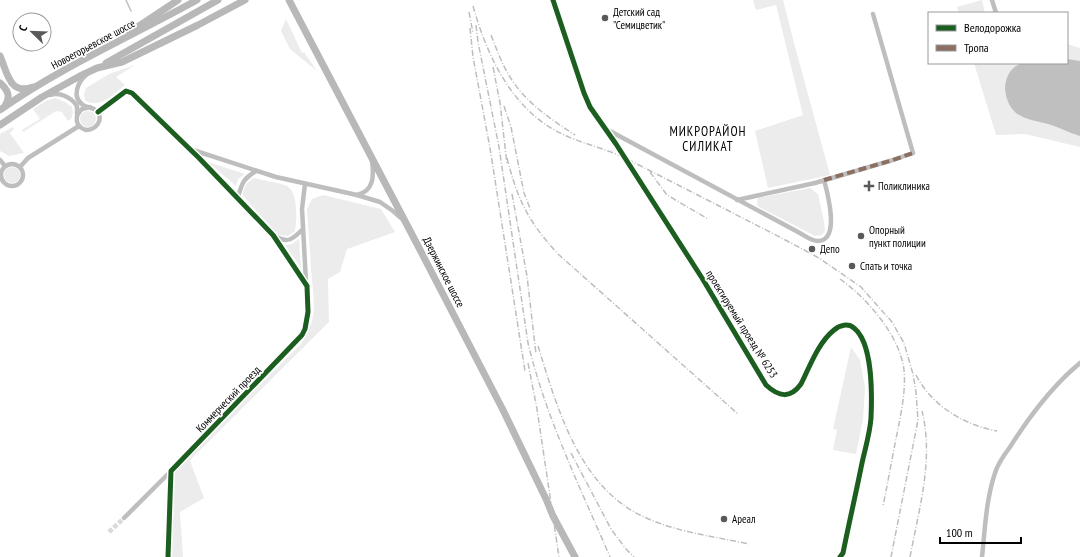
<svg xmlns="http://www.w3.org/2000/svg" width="1080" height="557" viewBox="0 0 1080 557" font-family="'PT Sans Narrow',sans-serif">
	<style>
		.green { fill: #ececec }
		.water { fill: #bfbfbf }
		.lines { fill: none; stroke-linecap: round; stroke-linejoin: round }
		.stream { stroke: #bfbfbf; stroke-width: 1.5 }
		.street-tunnel { stroke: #d9d9d9; stroke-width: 4.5; stroke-dasharray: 4.5 2; stroke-linecap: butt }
		.street { stroke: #bebebe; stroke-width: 4.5 }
		.secondary { stroke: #b8b8b8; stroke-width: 7 }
		.rail { stroke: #bebebe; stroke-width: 1.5; stroke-dasharray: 6 2 1 2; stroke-linecap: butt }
		.quiet { stroke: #8d6e63; stroke-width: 4; stroke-dasharray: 8 4; stroke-linecap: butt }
		.cycleway-casing { stroke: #fff; stroke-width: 8 }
		.cycleway { stroke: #1b5e20; stroke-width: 5 }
		.poi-dot { fill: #595959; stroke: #fff; stroke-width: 1.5 }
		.labels { text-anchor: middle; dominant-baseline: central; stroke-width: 3.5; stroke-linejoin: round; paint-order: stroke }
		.poi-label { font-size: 11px; fill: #000; stroke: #fff; text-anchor: start }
		.street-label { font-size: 11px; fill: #000; stroke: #fff }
		.quarter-label { font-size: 13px; letter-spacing: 1px; fill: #000; stroke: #fff }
	</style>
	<rect width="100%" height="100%" fill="#fff"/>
	<!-- green -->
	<g class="green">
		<path d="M 753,0 L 783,0 L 794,43 L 830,175 L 768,188 L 755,131 L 803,115 L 776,5 L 756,10 Z"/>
		<path d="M 982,0 L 985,13 L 959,13 L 957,7 Z"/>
		<path d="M 286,19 L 302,53 L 304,52 L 317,71 L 290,49 L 281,31 Z"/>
		<path d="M 1067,44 L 1080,48 L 1080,147 L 1025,134 L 996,135 L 974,63 L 1067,63 Z"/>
		<path d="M 135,65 L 116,77 L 125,85 C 114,94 99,110 85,100 L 84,94 L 86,88 L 109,74 Z"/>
		<path d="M 55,98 L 65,102 L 72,107 L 73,113 L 71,119 L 68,121 L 62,112 L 56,111 L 23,132 L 22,130 L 40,119 L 33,109 L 46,101 Z"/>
		<circle cx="88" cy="119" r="8"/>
		<path d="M 13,127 L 14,129 L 10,133 L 24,153 L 9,156 L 0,151 L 0,134 Z"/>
		<path d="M 208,162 L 245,174 L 238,179 L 236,186 Z"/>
		<circle cx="12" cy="175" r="8"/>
		<path d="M 254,178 C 261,180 281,183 287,186 C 298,192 297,220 295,231 L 288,236 L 278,235 L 243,196 C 243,187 246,183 254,178 Z"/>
		<path d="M 810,188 L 818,194 L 824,222 L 825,231 L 822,235 L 815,236 L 759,207 L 757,204 L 758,198 Z"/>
		<path d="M 323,195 L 381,209 L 395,232 L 347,249 L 340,272 L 328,279 L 329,322 L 191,459 L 190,461 L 204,498 L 180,512 L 183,557 L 172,557 L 174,470 L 300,345 C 320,318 313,299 311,268 C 310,248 308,228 307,209 L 312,199 Z"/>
		<path d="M 299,239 L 301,268 L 285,245 L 292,244 Z"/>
		<path d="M 851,347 L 860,360 L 865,387 L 863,419 L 856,454 L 833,450 L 837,430 L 833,429 Z"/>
	</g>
	<!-- water -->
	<path class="water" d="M 1067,59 L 1080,61 L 1080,136 C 1069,133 1059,127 1048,124 C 1037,121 1026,120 1016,113 C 1009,107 1006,98 1005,89 C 1005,80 1009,69 1018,65 C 1029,60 1054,63 1067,63 Z"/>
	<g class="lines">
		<!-- stream -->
		<path class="stream" d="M 126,0 L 131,11"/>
		<!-- street-tunnel -->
		<path class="street-tunnel" d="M 109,532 L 124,518"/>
		<!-- street -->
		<g class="street">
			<path d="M 992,0 L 996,13"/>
			<path d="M 86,75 C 78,82 71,97 83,105 C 87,108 93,107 97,111 C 104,120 96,130 86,130 C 75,127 74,116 82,109 L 90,107"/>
			<path d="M 50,95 C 60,92 71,97 77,106 L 77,114"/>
			<path d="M 98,112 L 126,91 L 132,93 L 199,158 L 273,235 L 307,286 L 308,312 L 305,329 L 302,335 L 171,471 L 168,557"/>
			<path d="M 608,130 L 798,232 C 804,235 811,241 818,241 C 841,241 827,191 824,180"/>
			<path d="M 193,150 L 276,177 L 357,195 L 380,202 L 393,211 L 401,218"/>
			<path d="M 0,160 L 5,166"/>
			<circle cx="12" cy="175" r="11"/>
			<path d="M 20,167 L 28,158 L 79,126"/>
			<path d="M 305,184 L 302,209 L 306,282"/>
			<path d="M 357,195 C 374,191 374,176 372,161"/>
			<path d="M 238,197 C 242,183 243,179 256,171"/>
			<path d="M 737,200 L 815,183 L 893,160 L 913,153 L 873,14"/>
			<path d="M 275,236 C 288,244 293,239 303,229"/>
			<path d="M 124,518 L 171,471"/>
			<path d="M 982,557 C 985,529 986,500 995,473 C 998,463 1004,455 1010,447 C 1029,417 1052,386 1080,363"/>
		</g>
		<!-- secondary -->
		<g class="secondary">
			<path d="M 289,0 L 417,244 L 503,410 L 546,499 L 553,516 L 575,557"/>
			<path d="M 553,0 L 584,93 L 590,107 L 616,144 L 702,278 L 766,385 C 779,397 790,399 801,384 C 810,366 818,343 834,330 C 840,325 848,323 854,328 C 873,343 872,396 871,418 C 870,433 865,449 862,463 C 856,493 849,523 843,553 L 840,557"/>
			<path d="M 130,32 L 178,0"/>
			<path d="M 0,56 C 7,71 9,96 33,87"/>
			<path d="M 106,63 L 218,0"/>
			<path d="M 0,83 C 8,90 11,96 5,106"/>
			<path d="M 0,110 C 61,67 132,36 197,0"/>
			<path d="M 0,125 L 42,97 L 80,76 L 97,68 L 122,62 L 198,25 L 245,0"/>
		</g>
		<!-- rail -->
		<g class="rail">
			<path d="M 473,6 C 487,56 512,110 562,134 C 583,144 608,149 629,160 C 684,188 739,216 793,244 L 819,258 L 861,287 L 892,322 L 904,343 L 913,374 L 916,392 L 918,420 L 891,557"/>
			<path d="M 469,12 L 473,33"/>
			<path d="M 476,25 L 478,42 L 499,147 L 528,343 C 546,418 580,487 610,557"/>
			<path d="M 470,28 L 473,57 L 490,148 L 525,371"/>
			<path d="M 491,35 C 496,48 501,61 507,72 C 523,101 549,118 575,135"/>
			<path d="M 493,67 L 500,103 L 507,164"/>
			<path d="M 504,106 L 511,127 L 524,193 L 531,211"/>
			<path d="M 507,158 C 518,201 528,221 558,254 L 738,414"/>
			<path d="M 650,172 L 667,195 L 708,219"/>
			<path d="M 512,194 L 527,276 L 536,354"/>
			<path d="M 840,279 C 867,298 900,336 904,370 C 906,391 901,413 897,434 C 892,458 888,482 883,506"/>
			<path d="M 538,346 C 557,407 578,484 640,515 C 674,532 712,536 749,544"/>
			<path d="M 528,363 L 537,409 L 559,557"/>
			<path d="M 916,375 C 932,406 964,425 997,431"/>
			<path d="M 571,453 L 611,529 L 626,549 L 634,557"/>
			<path d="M 910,557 C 919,509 934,459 922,411"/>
		</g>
		<!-- quiet -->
		<path class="quiet" d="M 824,180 L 893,160 L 913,153"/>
		<defs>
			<g id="cycleway">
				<path d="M 553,0 L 584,93 L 590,107 L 616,144 L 702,278 L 766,385 C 779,397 790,399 801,384 C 810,366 818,343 834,330 C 840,325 848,323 854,328 C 873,343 872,396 871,418 C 870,433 865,449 862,463 C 856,493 849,523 843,553 L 840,557"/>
				<path d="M 98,112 L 126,91 L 132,93 L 199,158 L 273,235 L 307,286 L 308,312 L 305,329 L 302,335 L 171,471 L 168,557"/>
			</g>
		</defs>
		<!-- cycleway casing -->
		<use href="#cycleway" class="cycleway-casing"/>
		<!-- cycleway -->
		<use href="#cycleway" class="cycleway"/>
	</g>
	<!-- markers -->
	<g class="poi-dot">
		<circle cx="605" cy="18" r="4"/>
		<path d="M867 180h4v4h4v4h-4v4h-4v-4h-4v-4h4z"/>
		<circle cx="861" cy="236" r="4"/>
		<circle cx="812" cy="249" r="4"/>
		<circle cx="852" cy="266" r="4"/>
		<circle cx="724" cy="519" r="4"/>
	</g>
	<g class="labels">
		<!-- poi labels -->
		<g class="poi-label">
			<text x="613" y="12">Детский сад<tspan x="613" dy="13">"Семицветик"</tspan></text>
			<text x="878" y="186">Поликлиника</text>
			<text x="869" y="230">Опорный<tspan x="869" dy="13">пункт полиции</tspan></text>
			<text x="820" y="249">Депо</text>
			<text x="860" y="266">Спать и точка</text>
			<text x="732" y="519">Ареал</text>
		</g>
		<!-- street labels -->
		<g class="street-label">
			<text transform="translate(93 44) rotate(-28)">Новоегорьевское шоссе</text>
			<text transform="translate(444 272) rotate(63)">Дзержинское шоссе</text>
			<text transform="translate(742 324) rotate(58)">проектируемый проезд № 6253</text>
			<text transform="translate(228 399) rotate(-46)">Коммерческий проезд</text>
		</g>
		<!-- quarter labels -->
		<g class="quarter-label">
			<text x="708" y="131">МИКРОРАЙОН<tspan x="708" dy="15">СИЛИКАТ</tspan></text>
		</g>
	</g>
	<!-- legend -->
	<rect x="928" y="12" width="140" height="52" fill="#ffffff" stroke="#999999"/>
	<rect x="936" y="25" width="20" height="6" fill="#1b5e20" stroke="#999999"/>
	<text x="964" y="32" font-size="12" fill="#000000">Велодорожка</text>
	<rect x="936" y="45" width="20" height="6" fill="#8d6e63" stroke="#999999"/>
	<text x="964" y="52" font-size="12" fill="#000000">Тропа</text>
	<!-- north arrow -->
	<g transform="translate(32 32) rotate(293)"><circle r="19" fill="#ffffff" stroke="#999999"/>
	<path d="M0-3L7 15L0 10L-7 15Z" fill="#595959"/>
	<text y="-6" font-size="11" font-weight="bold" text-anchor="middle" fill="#000000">С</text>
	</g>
	<!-- scale -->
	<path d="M940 537v6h81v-6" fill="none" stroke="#000000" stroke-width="2"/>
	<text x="946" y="537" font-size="12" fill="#000000" stroke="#ffffff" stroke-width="3" paint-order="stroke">100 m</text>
</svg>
